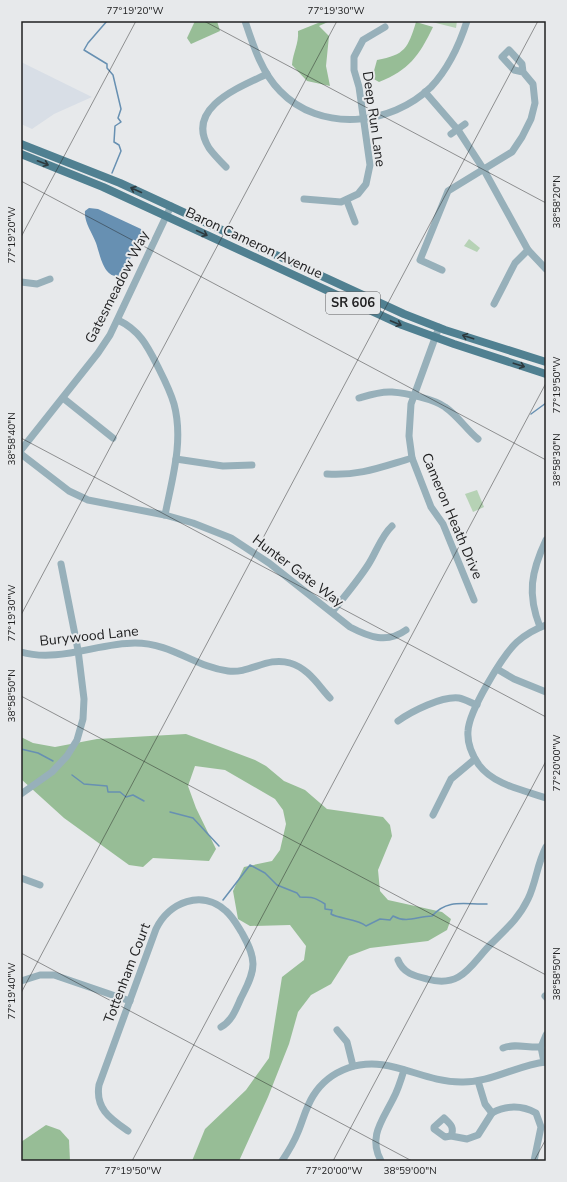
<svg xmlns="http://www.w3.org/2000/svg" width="567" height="1182" viewBox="0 0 567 1182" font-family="'Nunito Sans',sans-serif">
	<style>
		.built { fill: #d8dee6 }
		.green { fill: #b6d2b5 }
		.forest { fill: #97bd96 }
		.water { fill: #6790b2 }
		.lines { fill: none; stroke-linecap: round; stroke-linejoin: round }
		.stream { stroke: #6790b2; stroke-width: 1.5 }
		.minor { stroke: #97b0ba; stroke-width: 7 }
		.major { stroke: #508091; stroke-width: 8 }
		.oneway { stroke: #2d393e }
		.ticks { fill: none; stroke: #212122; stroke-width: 1; stroke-opacity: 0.45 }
		.labels { text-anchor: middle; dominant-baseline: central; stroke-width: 4; stroke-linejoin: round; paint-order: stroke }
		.shield { fill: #e7e9eb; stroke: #5c5d5e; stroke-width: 1 }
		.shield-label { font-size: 13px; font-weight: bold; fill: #212122 }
		.street-label { font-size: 14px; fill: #212122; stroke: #e7e9eb }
		.neatline { fill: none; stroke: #212122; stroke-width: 1.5 }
		.ticks-label { font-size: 10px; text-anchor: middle; fill: #212122 }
	</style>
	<rect width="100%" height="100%" fill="#e7e9eb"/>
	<!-- built -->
	<path class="built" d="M 21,62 L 92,97 L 54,114 L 32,129 L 21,124 Z"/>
	<!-- green -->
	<g class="green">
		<path d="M 433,21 L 457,21 L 456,28 L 432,22 Z"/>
		<path d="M 469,239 L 480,248 L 477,252 L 464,246 Z"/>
		<path d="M 477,490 L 484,507 L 473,512 L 465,494 Z"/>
	</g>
	<!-- forest -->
	<g class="forest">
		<path d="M 195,21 L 217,21 L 220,31 L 191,44 L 187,38 Z"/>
		<path d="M 323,21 L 330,21 L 319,26 L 329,36 L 326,66 L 330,86 L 307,81 L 292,65 C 293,52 299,44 298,31 Z"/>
		<path d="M 416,22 L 433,27 C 419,56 409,70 379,82 L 372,78 L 377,60 C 405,55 408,48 416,22 Z"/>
		<path d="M 186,734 L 255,760 L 266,766 L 284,781 L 305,790 L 327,809 L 383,817 L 390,825 L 392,836 L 378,870 L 380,891 L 388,900 L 442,912 L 451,919 L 447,930 L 428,941 L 370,948 L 349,956 L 331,984 L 311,995 L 298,1012 L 289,1044 L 268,1097 L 239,1161 L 192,1161 L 205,1129 L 246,1090 L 269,1058 L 282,977 L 304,960 L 306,946 L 290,925 L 250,926 L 238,919 L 233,891 L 244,867 L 272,861 L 280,850 L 286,824 L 283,810 L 275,799 L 225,770 L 195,766 L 188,786 L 196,808 L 216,849 L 209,861 L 153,858 L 143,867 L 129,865 L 64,818 L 21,779 L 21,737 L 33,743 L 55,747 L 97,739 Z"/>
		<path d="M 46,1125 L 60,1130 L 69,1140 L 70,1161 L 21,1161 L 21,1142 Z"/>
	</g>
	<!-- water -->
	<path class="water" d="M 89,208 L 98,209 L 141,229 L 143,233 L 122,275 C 104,282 100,254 96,243 C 92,232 84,223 85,211 Z"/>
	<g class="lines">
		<!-- stream -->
		<g class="stream">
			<path d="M 107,21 L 88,43 L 84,50 L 107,64 L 107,68 L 113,75 L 121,109 L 118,118 L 121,122 L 115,126 L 114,142 L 119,145 L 121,151 L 112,173"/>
			<path d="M 531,414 L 546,403"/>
			<path d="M 21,749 L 38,753 L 53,761"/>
			<path d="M 72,775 L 84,784 L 107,786 L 108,792 L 120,792 L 126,797 L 133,795 L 144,801"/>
			<path d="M 170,812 L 193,818 L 219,846"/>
			<path d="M 223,900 L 250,865 L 265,873 L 277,885 L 297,893 L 300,897 C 313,898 312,896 325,904 L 325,909 L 332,910 L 331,914 C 339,919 359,919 366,926 L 380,919 L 390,920 L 393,916 C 407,924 418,916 432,916 C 448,898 466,905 487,904"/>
		</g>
		<!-- minor -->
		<g class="minor">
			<path d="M 245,21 C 253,45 262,73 280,91 C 320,133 391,126 431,87 C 449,68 459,46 467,21"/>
			<path d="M 425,92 L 458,130 L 484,170 L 528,250 L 546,269"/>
			<path d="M 451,134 L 465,124"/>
			<path d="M 226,167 C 220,161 214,155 209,148 C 184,108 240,87 267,74"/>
			<path d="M 304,199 L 341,202 L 358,194 L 366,184 L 370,165 L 359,87 L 354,70 L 354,57 L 363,40 L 385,27"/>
			<path d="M 347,201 L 355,222"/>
			<path d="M 442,270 L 420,260 L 448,191 L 512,152 L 522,137 L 531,119 L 535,103 L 533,84 L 523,72 L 514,70 L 502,57 L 509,50 L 522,64 L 523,72"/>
			<path d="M 21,282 L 37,284 L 50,279"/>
			<path d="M 494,304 L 515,263 L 528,250"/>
			<path d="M 118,320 C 139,330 147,345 157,365 C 163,377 170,390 174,404 C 184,441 172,479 165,515"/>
			<path d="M 439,327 L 411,404 L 409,436 L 412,458 L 431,507 L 443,524 L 474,600"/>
			<path d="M 63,398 L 113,438"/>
			<path d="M 359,398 C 369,395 381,391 392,392 C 406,393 434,399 445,407 C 458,416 466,429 478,439"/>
			<path d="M 21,450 L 98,353 L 110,335 L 171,206"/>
			<path d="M 21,454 L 69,491 L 88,500 L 165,515 L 193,523 L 231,538 L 269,563 L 350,627 C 369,637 387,644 406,630"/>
			<path d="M 176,459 L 223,466 L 252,465"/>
			<path d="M 327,474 C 360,476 381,467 412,458"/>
			<path d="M 332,612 C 344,597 357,582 368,565 C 376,553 381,536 392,526"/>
			<path d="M 546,625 C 535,629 526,634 517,642 C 502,656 469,711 468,731 C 467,743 472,755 479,765 C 494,785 523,790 546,798"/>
			<path d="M 540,627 C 527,594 531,572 546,540"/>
			<path d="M 21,652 C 58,663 98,643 135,643 C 172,643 195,667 228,671 C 250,674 267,656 290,663 C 308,668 318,685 330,698"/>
			<path d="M 497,669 L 514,679 L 546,692"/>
			<path d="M 398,721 C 412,711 442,696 459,698 C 465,699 471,703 477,705"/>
			<path d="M 21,794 L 52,772 L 67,756 L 77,740 L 83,719 L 84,699 L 78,650 L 61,564"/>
			<path d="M 433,815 L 451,779 L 475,759"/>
			<path d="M 21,878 L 40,885"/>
			<path d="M 398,960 C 403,973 414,976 427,979 C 462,989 471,964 491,944 C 506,929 519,918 528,899 C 536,883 537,864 546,847"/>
			<path d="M 21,981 L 40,975 L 54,975 L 130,1001"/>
			<path d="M 545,996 L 546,997"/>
			<path d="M 337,1030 L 347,1042 L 353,1066"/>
			<path d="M 503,1048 C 516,1043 527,1048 541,1047"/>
			<path d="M 544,1062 L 541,1047 L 546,1035"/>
			<path d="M 478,1081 L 485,1104 L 492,1113 C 506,1105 522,1105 536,1113 L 541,1127 L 534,1161"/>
			<path d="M 128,1131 C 111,1119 95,1109 99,1085 L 156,929 C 169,902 202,889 226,911 C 233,917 237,925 242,933 C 247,942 253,953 253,964 C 253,976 246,988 241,998 C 236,1009 232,1021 221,1027"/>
			<path d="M 451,1136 C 455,1127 450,1124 444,1118 L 434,1127 L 434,1129 L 445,1137 L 451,1136 L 467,1139 L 478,1135 L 492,1113"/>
			<path d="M 282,1161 C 288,1152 294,1142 298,1132 C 303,1120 306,1107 313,1096 C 321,1083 334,1073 348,1068 C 389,1054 420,1082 461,1082 C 490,1083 517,1065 546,1062"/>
			<path d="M 381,1161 C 368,1137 382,1121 393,1099 C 398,1090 401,1080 404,1070"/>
		</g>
		<!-- major -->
		<g class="major">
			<path d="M 21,144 L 120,183 L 404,314 L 445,330 L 546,362"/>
			<path d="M 21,154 L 103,187 L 402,325 L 454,344 L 546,374"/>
		</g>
	</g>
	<!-- one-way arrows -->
	<defs><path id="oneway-shaft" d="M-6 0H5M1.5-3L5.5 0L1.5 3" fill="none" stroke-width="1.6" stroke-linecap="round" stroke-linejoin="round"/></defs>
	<g class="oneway">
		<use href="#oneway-shaft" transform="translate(43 163) rotate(21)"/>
		<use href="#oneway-shaft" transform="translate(136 190) rotate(-156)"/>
		<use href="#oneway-shaft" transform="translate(202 233) rotate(25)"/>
		<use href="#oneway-shaft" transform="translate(396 323) rotate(23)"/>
		<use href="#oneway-shaft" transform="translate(468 337) rotate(-162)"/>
		<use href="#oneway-shaft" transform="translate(519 365) rotate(18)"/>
	</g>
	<!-- ticks -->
	<path class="ticks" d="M 204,21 L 546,203M 21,181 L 546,460M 21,237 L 136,21M 21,438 L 546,717M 21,615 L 337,21M 21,696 L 546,975M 21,953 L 412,1161M 21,993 L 538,21M 132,1161 L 546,383M 333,1161 L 546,761M 534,1161 L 546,1139"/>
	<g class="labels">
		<!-- shield labels -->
		<rect class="shield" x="326" y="292" width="54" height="22" rx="3"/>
		<g class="shield-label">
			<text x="353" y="303">SR 606</text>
		</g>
		<!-- street labels -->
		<g class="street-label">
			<text transform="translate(374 119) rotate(82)">Deep Run Lane</text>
			<text transform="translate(254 243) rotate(25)">Baron Cameron Avenue</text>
			<text transform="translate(117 287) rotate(-63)">Gatesmeadow Way</text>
			<text transform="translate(452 516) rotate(67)">Cameron Heath Drive</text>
			<text transform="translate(298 571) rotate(37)">Hunter Gate Way</text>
			<text transform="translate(89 636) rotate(-6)">Burywood Lane</text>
			<text transform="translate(127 973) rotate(-69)">Tottenham Court</text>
		</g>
	</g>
	<!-- border -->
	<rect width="567" height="1182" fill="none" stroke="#e7e9eb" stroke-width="44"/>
	<rect x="22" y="22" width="523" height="1138" class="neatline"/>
	<g class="ticks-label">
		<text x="135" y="14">77°19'20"W</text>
		<text x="336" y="14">77°19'30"W</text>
		<text transform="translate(556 202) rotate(-90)" y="4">38°58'20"N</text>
		<text transform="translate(11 235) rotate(-90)" y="4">77°19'20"W</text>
		<text transform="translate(556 385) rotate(-90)" y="4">77°19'50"W</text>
		<text transform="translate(11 439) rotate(-90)" y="4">38°58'40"N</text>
		<text transform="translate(556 460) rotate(-90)" y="4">38°58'30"N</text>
		<text transform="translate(11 613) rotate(-90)" y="4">77°19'30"W</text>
		<text transform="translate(11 696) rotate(-90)" y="4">38°58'50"N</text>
		<text transform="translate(556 763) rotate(-90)" y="4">77°20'00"W</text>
		<text transform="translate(556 974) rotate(-90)" y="4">38°58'50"N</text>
		<text transform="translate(11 991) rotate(-90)" y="4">77°19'40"W</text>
		<text x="133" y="1174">77°19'50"W</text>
		<text x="334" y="1174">77°20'00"W</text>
		<text x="410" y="1174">38°59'00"N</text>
	</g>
</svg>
